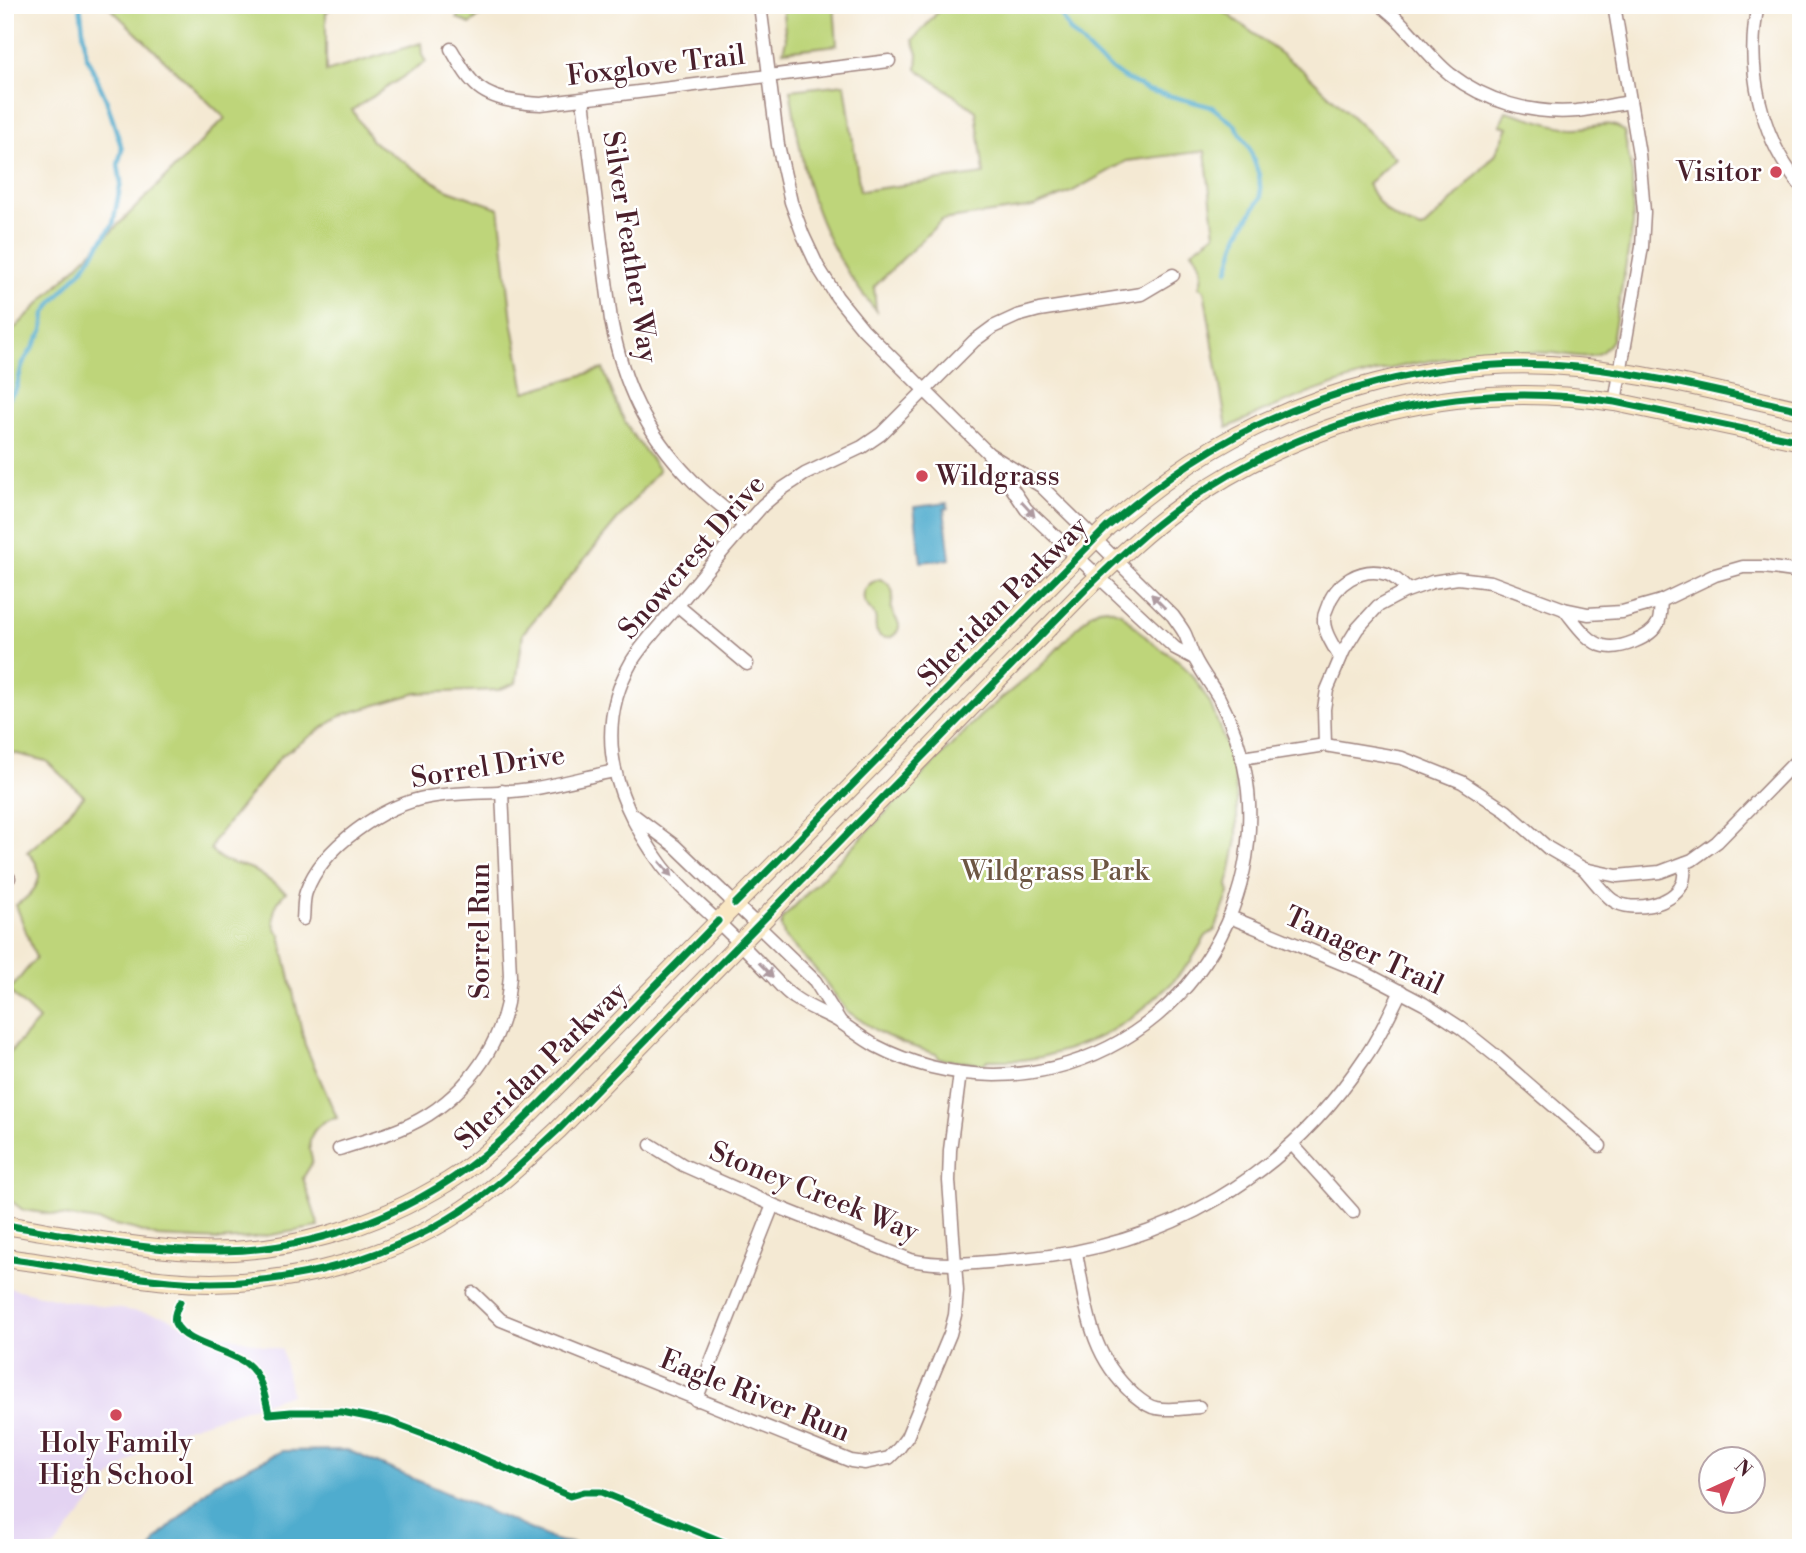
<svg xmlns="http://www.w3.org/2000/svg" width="1806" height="1553" viewBox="0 0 1806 1553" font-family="'Libre Bodoni',serif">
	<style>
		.built { fill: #e3d3f2 }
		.green { fill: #bed57a; stroke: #847a52; stroke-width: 2 }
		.water { fill: #50acce; stroke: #4d667c; stroke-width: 2 }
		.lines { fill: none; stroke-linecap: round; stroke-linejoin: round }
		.stream { stroke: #50acce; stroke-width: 4.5 }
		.minor-casing { stroke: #9f847f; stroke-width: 15 }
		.secondary-casing { stroke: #9f847f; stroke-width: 20 }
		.minor { stroke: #fff; stroke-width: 12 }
		.secondary { stroke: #f9e7c3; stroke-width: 18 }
		.cycleway-casing { stroke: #fff; stroke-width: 11 }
		.cycleway { stroke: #00873e; stroke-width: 7 }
		.oneway { fill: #ae9aa0 }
		.poi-dot { fill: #d1495b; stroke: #fff; stroke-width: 2.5 }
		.labels { text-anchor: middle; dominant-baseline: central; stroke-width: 5; stroke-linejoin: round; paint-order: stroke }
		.street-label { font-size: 28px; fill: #4a1f2b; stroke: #fff }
		.poi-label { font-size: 28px; fill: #4a1f2b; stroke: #fff; text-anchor: end }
		.park-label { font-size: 28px; fill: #6d5643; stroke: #fff }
	</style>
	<rect width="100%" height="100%" fill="#fff"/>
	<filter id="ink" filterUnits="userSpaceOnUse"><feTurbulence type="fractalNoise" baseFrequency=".0143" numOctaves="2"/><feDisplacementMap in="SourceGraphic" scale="14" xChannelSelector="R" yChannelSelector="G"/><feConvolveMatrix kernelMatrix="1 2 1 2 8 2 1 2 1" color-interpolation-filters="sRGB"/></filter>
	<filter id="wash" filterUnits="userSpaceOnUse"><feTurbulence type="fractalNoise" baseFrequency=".00686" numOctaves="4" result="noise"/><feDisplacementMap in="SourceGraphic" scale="28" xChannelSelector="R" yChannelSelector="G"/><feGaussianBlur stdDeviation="1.57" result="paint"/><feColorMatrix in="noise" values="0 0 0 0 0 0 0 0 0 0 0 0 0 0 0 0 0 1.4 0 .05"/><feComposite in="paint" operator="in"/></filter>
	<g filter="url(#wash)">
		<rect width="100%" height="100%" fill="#f4e9d3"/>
		<!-- built -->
		<path class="built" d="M 5,1287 L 62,1300 L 165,1316 L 180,1324 L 282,1350 L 291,1394 L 162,1436 L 111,1477 L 54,1548 L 5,1548 Z"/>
		<!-- green -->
		<g class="green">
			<path d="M 107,5 L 333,5 L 326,13 L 326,72 L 421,43 L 422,55 L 426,62 L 352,110 L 372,141 L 446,189 L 499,208 L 512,320 L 525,392 L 603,369 L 620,412 L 630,431 L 659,470 L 523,633 L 516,683 L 498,690 L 417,693 L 342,715 L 281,756 L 215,839 L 211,849 C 220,864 238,863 252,869 C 263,875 275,885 286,892 C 273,904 269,921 280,935 L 305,1045 L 337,1118 C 320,1120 307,1133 310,1151 C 310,1154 313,1159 312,1162 C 311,1166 305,1174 303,1178 L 319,1227 L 253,1238 L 220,1240 L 158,1237 L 133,1229 L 92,1220 L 23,1210 L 11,1201 L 7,1190 L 5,1058 L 39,1020 L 9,991 L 36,958 L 16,905 C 38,892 49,872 27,852 L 45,837 L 84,796 L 46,761 L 5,751 L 5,338 L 225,118 Z"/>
			<path d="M 460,5 L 527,5 L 487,10 L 470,24 L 457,18 Z"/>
			<path d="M 782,5 L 834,5 L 837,45 L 783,51 L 786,40 Z"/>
			<path d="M 944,5 L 1215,5 L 1304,71 L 1386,149 L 1395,158 L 1368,184 C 1381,212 1394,220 1422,229 L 1450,203 L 1495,155 L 1508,127 L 1500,125 L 1506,111 C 1527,116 1555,128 1577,128 C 1593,128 1613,118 1624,132 L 1632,174 L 1633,225 L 1612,340 C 1607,348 1601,355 1591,356 C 1583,358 1563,354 1554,353 C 1536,352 1518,352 1500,353 C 1399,359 1318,385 1227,428 L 1204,290 L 1199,287 C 1205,273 1202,262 1192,251 L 1215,234 L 1205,151 L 1127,161 L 1071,192 L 1033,207 L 942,220 L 874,287 L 876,311 C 846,275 822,233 809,187 C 800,156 796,122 790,90 L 845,84 L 860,191 L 984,174 L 976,111 L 917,69 L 918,54 L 913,40 Z"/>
			<path d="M 880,579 C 885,581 890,584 892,590 C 895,597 890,603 892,611 C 894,618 902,623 898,630 C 894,639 881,641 877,632 C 874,627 877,621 875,616 C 873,611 868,608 865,603 C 860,591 869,582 880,579 Z"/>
			<path d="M 1107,608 L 1121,613 L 1150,641 L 1180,662 L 1195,679 L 1210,703 L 1230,755 L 1234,775 L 1237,802 L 1237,839 L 1228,885 L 1229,893 L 1215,930 L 1206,936 L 1191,961 L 1170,985 L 1132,1018 L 1102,1036 L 1069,1049 L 1041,1057 L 1021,1060 L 988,1060 L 983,1064 L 940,1059 L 936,1054 L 902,1043 L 878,1032 L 847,1011 L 817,971 L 785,938 L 781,926 L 783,918 L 980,716 L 1041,666 L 1091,613 L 1099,609 Z"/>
		</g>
		<!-- water -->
		<g class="water">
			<path d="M 947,503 L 948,508 L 944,509 L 950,559 L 921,562 L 914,507 Z"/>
			<path d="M 347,1450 L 557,1541 L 602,1548 L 152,1548 L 156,1540 L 215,1483 L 282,1451 Z"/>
		</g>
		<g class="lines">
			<!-- stream -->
			<g class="stream">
				<path d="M 1056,5 L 1070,31 L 1099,60 L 1122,77 L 1148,90 L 1212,107 L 1235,125 L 1249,147 L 1259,175 L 1261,197 L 1239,233 L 1228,270"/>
				<path d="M 5,402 L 16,389 L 23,363 L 43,331 L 45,314 L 52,303 L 85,266 L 113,224 L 121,182 L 118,165 L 122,149 L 106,99 L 86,55 L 80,5"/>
			</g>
		</g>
	</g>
	<g filter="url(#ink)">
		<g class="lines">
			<defs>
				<g id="minor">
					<path d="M 760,5 L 778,145 L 791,202 L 803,235 L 818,267 L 837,297 L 863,329 L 989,454 L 1026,509 L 1175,648 L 1194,658"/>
					<path d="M 1381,5 C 1389,12 1398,19 1405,27 C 1420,43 1433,60 1450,74 C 1485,101 1532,115 1577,111 C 1594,109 1612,105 1630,102"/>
					<path d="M 1614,5 L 1639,154 L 1644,212 L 1642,247 L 1615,402"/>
					<path d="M 1758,5 C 1745,66 1760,138 1801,186"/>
					<path d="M 451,49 C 458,60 464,73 473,82 C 488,100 519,103 541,104 L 889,61"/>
					<path d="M 583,100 L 611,320 C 623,384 645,432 691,479 C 707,496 727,510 745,526"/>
					<path d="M 989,454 L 1041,486 L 1173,616 C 1177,622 1182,628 1185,634 C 1189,643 1191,653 1196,661 C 1203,674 1212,686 1219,698 C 1236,730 1247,767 1249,803 C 1257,976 1101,1109 931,1067 C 912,1062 893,1055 876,1046 C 863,1039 852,1030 840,1022 C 825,1013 809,1008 795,998 C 785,992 777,981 769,973 C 752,955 735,938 717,921 C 699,903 676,885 661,864 C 616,803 591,732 632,661 C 646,639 666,619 683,599 C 709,567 736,535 763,505 L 782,489 L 805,474 L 862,447 L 881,434 L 974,341 L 993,327 L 1017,316 L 1039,310 L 1141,294 L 1173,275"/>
					<path d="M 677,605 L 747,664"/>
					<path d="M 1564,609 C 1575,622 1587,642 1604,646 C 1619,650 1651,638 1658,623 C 1661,617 1660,607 1661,601"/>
					<path d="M 1340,658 C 1334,646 1323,632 1324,618 C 1324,614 1326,611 1327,608 C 1335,583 1361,566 1387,574 C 1395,577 1402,584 1408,590"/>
					<path d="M 1325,745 L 1324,709 L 1327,690 L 1344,650 L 1357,629 L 1378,606 L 1404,592 L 1432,582 L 1458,578 L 1491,582 L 1564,609 L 1588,614 L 1622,612 L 1661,601 L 1715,575 L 1743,567 L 1764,567 L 1801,572"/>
					<path d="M 1242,758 L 1325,745 L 1402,758 L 1462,782 L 1506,811 L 1548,848 L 1584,869 L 1617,876 L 1660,872 L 1692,860 L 1717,842 L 1801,756"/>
					<path d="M 635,816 L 675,846 L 815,981 L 841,1023"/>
					<path d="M 1584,869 C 1592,878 1605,896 1614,901 C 1632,913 1673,905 1682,884 C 1685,879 1684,869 1685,863"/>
					<path d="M 5,879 L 9,878"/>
					<path d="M 1230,917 L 1365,973 L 1424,1004 L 1461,1028 L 1496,1056 L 1600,1146"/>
					<path d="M 303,919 C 304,910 303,900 306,892 C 322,847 383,805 429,797 C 462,791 497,794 530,789 C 558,785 586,777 614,771"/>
					<path d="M 1292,1144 L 1353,1212"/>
					<path d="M 651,1145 L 683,1165 L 773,1205 L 911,1260 C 949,1268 985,1262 1022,1259 C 1166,1247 1286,1177 1366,1056 C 1380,1036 1390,1013 1401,991"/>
					<path d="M 339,1149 C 359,1142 381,1137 400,1129 C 453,1108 495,1059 507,1003 C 508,994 509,985 510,976 L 502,791"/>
					<path d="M 1076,1253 C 1087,1308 1089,1354 1133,1394 C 1139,1399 1148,1407 1156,1408 C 1169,1411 1185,1408 1199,1407"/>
					<path d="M 473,1293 L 501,1320 L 851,1461 L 865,1463 L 889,1458 L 899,1448 L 907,1437 L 950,1334 L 955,1315 L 957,1291 L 949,1181 L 950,1150 L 960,1073"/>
					<path d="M 696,1400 L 773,1205"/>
				</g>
				<g id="secondary">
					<path d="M 5,1225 C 68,1235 132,1248 195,1251 C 284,1255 374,1228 449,1181 C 476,1164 499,1142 523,1120 L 1107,527 C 1134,504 1162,482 1192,462 C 1301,391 1446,354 1577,367 C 1652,374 1727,394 1801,410"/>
					<path d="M 5,1258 C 60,1265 114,1276 169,1281 C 271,1290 378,1266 464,1209 C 499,1186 528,1158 558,1130 L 1085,590 C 1116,560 1147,530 1181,506 C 1308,416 1461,378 1615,402 L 1801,441"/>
				</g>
			</defs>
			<!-- minor casing -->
			<use href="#minor" class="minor-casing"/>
			<!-- secondary casing -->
			<use href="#secondary" class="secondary-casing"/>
			<!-- minor -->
			<use href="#minor" class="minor"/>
			<!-- secondary -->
			<use href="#secondary" class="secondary"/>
			<defs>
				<g id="cycleway">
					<path d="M 735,904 L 1107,527 C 1134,504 1162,482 1192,462 C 1301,391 1446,354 1577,367 C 1652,374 1727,394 1801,410"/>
					<path d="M 5,1225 C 76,1236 149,1252 221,1251 C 321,1250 422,1210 497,1144 C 529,1116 558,1084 588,1054 C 631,1010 675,966 718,921"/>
					<path d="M 5,1258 C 60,1265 114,1276 169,1281 C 271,1290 378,1266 464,1209 C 499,1186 528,1158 558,1130 L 1085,590 C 1116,560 1147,530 1181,506 C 1308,416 1461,378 1615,402 L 1801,441"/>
					<path d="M 180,1302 C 177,1308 173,1316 175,1323 C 184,1344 230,1350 247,1364 C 262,1376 265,1397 269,1414 L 291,1412 L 342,1412 L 388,1421 L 439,1440 L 570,1496 L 584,1492 L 601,1492 L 738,1548"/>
				</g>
			</defs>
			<!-- cycleway casing -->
			<use href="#cycleway" class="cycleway-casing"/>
			<!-- cycleway -->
			<use href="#cycleway" class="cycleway"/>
		</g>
		<!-- one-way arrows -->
		<defs><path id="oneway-solid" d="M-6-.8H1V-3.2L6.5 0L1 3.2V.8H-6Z" transform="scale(1.75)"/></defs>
		<g class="oneway">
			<use href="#oneway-solid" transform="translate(1028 509) rotate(48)"/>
			<use href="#oneway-solid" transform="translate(1158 601) rotate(-135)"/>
			<use href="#oneway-solid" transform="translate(666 869) rotate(49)"/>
			<use href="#oneway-solid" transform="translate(766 970) rotate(46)"/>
		</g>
	</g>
	<!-- markers -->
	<g class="poi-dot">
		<circle cx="1776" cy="172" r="7"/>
		<circle cx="922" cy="476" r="7"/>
		<circle cx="116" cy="1415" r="7"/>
	</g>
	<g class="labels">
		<!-- street labels -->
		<g class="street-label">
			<text transform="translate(656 66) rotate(-7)">Foxglove Trail</text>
			<text transform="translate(630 247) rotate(81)">Silver Feather Way</text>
			<text transform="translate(692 557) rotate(-49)">Snowcrest Drive</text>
			<text transform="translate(1003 602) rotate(-45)">Sheridan Parkway</text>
			<text transform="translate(488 767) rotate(-9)">Sorrel Drive</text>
			<text transform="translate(480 931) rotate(-90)">Sorrel Run</text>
			<text transform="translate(1364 951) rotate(25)">Tanager Trail</text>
			<text transform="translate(541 1066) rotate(-44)">Sheridan Parkway</text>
			<text transform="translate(814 1192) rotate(22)">Stoney Creek Way</text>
			<text transform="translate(755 1396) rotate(22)">Eagle River Run</text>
		</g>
		<!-- poi labels -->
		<g class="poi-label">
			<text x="1762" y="172">Visitor</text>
			<text x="936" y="476" text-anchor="start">Wildgrass</text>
			<text x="116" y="1443" text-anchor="middle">Holy Family<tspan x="116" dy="32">High School</tspan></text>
		</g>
		<!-- park labels -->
		<g class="park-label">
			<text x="1055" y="871">Wildgrass Park</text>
		</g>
	</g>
	<!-- margin -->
	<rect width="1806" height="1553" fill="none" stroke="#fff" stroke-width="28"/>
	<!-- north arrow -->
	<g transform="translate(1732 1480) rotate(44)"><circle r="33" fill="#ffffff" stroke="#b7a5aa" stroke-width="2"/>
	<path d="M0-5L12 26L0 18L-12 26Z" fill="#d1495b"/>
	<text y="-10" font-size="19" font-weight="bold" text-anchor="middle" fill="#4a1f2b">N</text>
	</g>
</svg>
